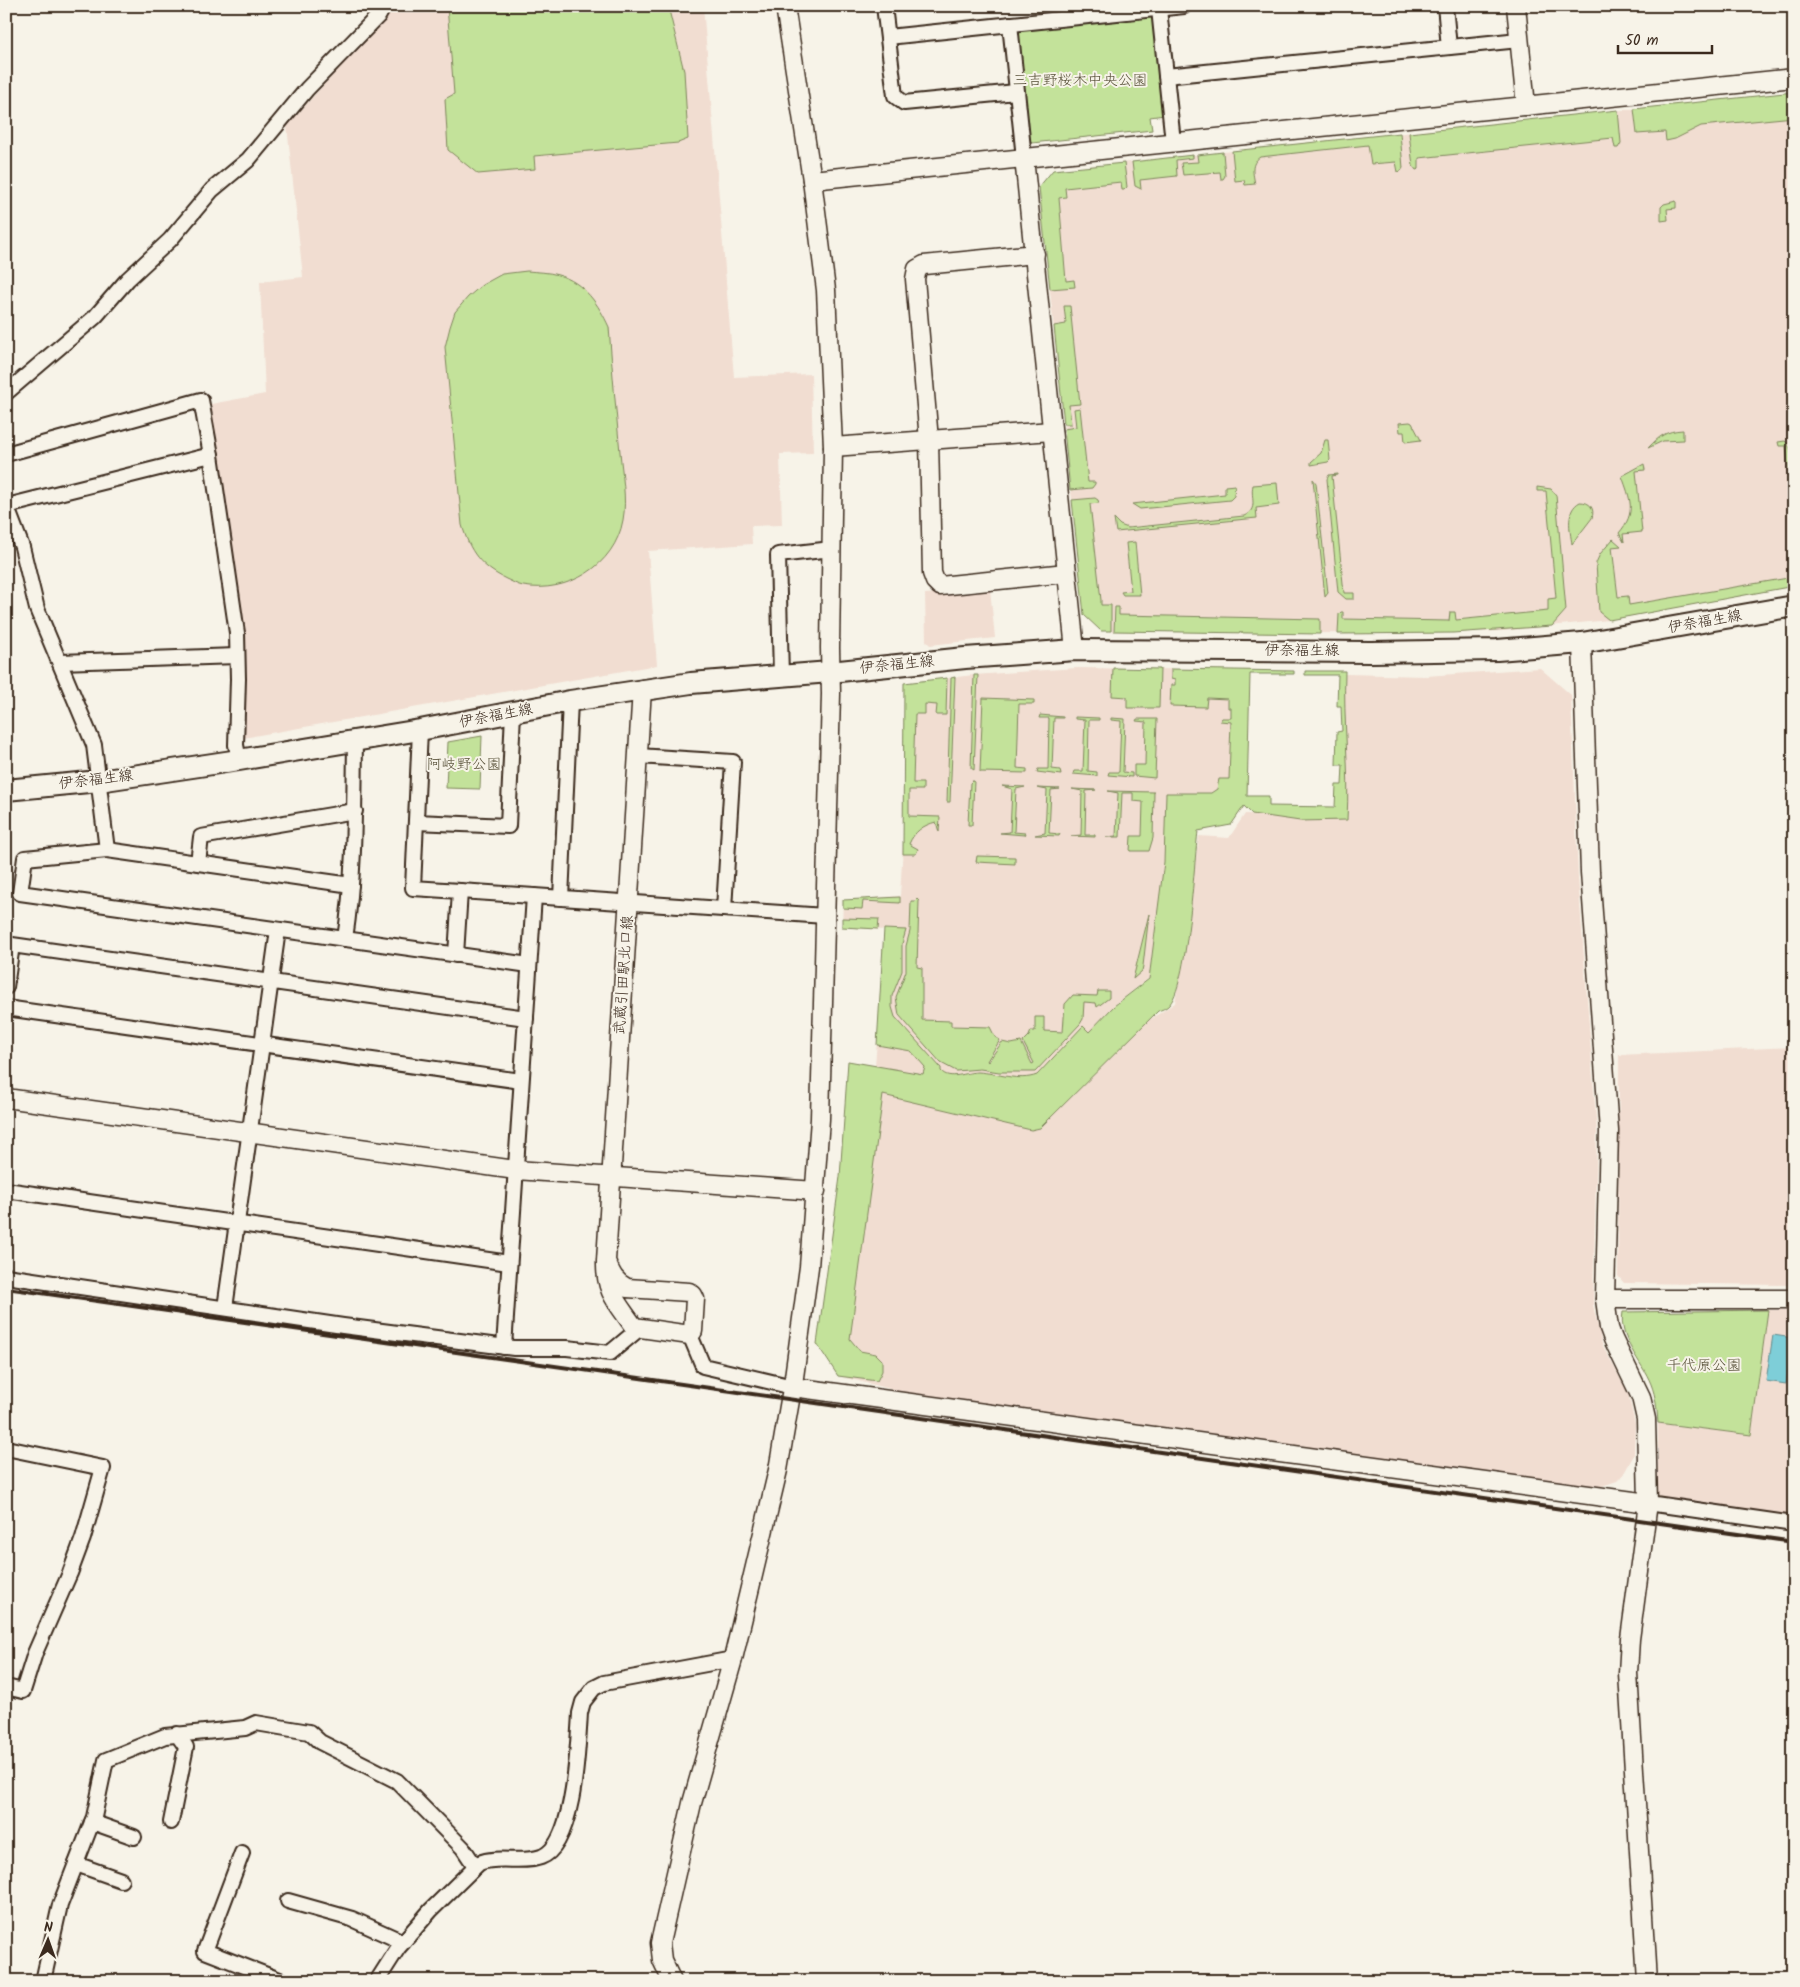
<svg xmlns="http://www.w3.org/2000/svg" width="1800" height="1987" viewBox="0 0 1800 1987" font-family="Kalam,'Klee One',sans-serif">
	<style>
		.built { fill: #f1ddd1 }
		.green { fill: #c3e29a; stroke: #7f865c }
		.water { fill: #7eced8; stroke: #638c8e }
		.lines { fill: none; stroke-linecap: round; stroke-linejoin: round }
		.minor-casing { stroke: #3b2a1e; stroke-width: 18 }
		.tertiary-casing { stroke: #3b2a1e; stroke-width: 21 }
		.secondary-casing { stroke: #3b2a1e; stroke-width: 24 }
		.minor { stroke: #f7f3e8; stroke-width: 14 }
		.tertiary { stroke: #f7f3e8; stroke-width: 18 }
		.secondary { stroke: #f7f3e8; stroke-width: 20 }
		.rail { stroke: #3b2a1e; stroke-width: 4 }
		.labels { text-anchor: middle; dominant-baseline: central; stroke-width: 4; stroke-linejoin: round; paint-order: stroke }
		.park-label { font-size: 15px; fill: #564f37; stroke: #f7f3e8 }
		.street-label { font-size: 15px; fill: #3b2a1e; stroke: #f7f3e8 }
	</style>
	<rect width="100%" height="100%" fill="#f7f3e8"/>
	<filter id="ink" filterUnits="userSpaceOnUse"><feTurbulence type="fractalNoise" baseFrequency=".02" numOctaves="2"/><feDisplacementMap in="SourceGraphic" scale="10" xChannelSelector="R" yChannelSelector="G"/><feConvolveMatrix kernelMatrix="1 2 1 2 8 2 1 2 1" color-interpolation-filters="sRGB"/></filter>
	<g filter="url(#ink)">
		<!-- built -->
		<g class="built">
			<path d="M 391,6 L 703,6 L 734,377 L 811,374 L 813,453 L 780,454 L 782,525 L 751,526 L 752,544 L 648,551 L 657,665 L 243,738 L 245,677 L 244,630 L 211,404 L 265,394 L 260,282 L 303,277 L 287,126 L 384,17 Z"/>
			<path d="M 1794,92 L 1794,586 L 1609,620 L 1502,631 L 1403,634 L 1101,631 L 1084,615 L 1039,187 L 1053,170 Z"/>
			<path d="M 990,589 L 995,638 L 930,645 L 926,641 L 925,594 Z"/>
			<path d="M 1077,668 L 1234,670 L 1231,781 L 1206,805 L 1159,905 L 1149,978 L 1114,1006 L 1025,1102 L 1175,1003 L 1199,836 L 1229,838 L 1245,814 L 1341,816 L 1345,674 L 1426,676 L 1540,668 L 1571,695 L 1578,876 L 1597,1132 L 1593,1305 L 1602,1344 L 1628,1393 L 1635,1424 L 1634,1455 L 1623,1475 L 1617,1481 L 1599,1487 L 923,1397 L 838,1376 L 817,1344 L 840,1177 L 848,1061 L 875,1065 L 880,1006 L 884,930 L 842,927 L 843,900 L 900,896 L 904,828 L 904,683 L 974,675 Z"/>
			<path d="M 1794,1047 L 1794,1285 L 1624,1283 L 1618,1276 L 1619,1055 Z"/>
			<path d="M 1768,1310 L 1794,1310 L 1794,1519 L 1663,1501 L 1658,1495 L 1658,1423 L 1751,1435 Z"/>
		</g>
		<!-- green -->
		<g class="green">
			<path d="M 447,6 L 668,6 L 684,71 L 688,139 L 678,143 L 534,156 L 535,169 L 478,174 L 448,150 L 445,99 L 454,94 Z"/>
			<path d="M 1150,16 L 1156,20 L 1164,115 L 1150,117 L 1152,130 L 1032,143 L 1027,140 L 1016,34 L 1020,29 Z"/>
			<path d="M 1794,92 L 1794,117 L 1701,126 L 1675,139 L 1666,141 L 1665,132 L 1637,134 L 1634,109 Z"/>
			<path d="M 1618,110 L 1621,143 L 1618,148 L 1615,148 L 1613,138 L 1419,158 L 1419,169 L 1416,170 L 1413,166 L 1409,133 Z"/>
			<path d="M 1400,133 L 1403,168 L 1401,171 L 1398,172 L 1396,162 L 1371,164 L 1368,145 L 1260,157 C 1250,164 1253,173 1255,184 L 1245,185 L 1244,180 L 1235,181 L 1232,151 Z"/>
			<path d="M 1223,152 L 1225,176 L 1223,179 L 1221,179 L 1220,172 L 1183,175 L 1181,163 L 1198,162 L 1197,155 Z"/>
			<path d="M 1193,155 L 1193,158 L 1176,160 L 1177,176 L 1140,180 L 1141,189 L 1135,186 L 1132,162 Z"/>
			<path d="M 1124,163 L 1127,187 L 1124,190 L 1122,190 L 1121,182 L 1065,188 L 1066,197 L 1059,198 L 1066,281 L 1074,280 L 1075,287 L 1050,289 L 1039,187 L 1053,170 Z"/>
			<path d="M 1676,201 L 1676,208 L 1667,209 L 1668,220 L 1661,221 L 1661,207 L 1664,204 Z"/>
			<path d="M 527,271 C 537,272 549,272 558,275 C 584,282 599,305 609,327 C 612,369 616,411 620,452 C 622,474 627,499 623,520 C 615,566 567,594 523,586 C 517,585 511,581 506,579 C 480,566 470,552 462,525 L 445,347 L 450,327 L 455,312 L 468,297 L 482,285 L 502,274 Z"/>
			<path d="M 1064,306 L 1070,306 L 1080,404 L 1069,405 L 1071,424 L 1064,424 L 1054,326 L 1066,324 Z"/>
			<path d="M 1080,408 L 1088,482 L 1095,482 L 1095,484 L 1092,488 L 1070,490 L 1064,429 L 1076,427 L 1074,409 Z"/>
			<path d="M 1410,422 L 1412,423 L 1421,440 L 1405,442 L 1404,432 L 1400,432 L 1399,423 Z"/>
			<path d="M 1683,430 L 1683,440 L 1663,441 L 1648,448 C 1660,436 1665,431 1683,430 Z"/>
			<path d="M 1325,440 L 1328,440 L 1330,460 L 1328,462 L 1311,465 L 1311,462 L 1321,453 Z"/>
			<path d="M 1785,441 C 1797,448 1794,504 1794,518 L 1786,446 L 1779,446 L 1778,442 Z"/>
			<path d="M 1644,464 L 1645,470 L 1636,471 L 1642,532 L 1623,534 L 1624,542 L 1619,533 C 1637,512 1630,499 1622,476 Z"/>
			<path d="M 1338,474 L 1338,475 L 1332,476 L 1344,593 L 1354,593 L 1354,599 L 1346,599 L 1338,592 L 1327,479 L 1329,475 Z"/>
			<path d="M 1313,479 L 1316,483 L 1328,593 L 1325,597 Z"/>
			<path d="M 1277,483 L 1279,505 L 1256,508 L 1257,518 L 1116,532 L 1114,519 L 1120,525 L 1128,528 L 1244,516 C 1259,509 1250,498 1253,485 Z"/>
			<path d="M 1235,485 L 1234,496 L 1230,500 L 1140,509 L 1132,504 L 1225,494 L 1225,486 Z"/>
			<path d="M 1537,487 L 1551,489 L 1556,495 L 1566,610 L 1552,626 L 1453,633 L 1338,634 L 1339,614 L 1341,612 L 1343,612 L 1343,619 L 1449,621 L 1450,612 L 1455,612 L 1456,620 L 1548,611 L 1548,599 L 1556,598 L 1546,491 L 1537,491 Z"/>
			<path d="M 1095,498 L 1098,500 L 1099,503 L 1090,504 L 1101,600 L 1101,605 L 1111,605 L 1111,631 L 1101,631 L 1084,615 L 1072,500 Z"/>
			<path d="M 1580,502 C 1590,502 1595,508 1592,518 L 1572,544 C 1570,530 1565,510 1580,502 Z"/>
			<path d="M 1613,539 L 1621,546 L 1612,547 L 1618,597 L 1628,596 L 1629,605 L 1794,577 L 1794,586 L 1609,620 L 1599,612 L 1596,563 L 1600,554 Z"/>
			<path d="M 1135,542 L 1140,595 L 1123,595 L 1121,592 L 1131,591 L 1126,543 Z"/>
			<path d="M 1115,607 L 1119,607 L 1119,615 L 1320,619 L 1320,634 L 1114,631 Z"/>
			<path d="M 1113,668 L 1160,669 L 1159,708 L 1127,708 L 1127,697 L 1112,696 Z"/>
			<path d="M 1171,669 L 1294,671 L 1294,674 L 1250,674 L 1247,796 L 1269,796 L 1269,806 L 1335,807 L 1336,785 L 1342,785 L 1343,765 L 1336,765 L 1337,732 L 1342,731 L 1341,706 L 1337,706 L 1338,675 L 1305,675 L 1305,671 L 1345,671 C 1343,721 1350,770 1347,820 L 1300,821 L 1252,814 L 1244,806 L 1231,825 L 1198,831 C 1194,862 1188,988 1168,1006 C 1166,1008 1161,1010 1158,1011 L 1040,1128 L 1031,1130 L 883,1095 L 850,1339 L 860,1351 L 876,1354 L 882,1360 L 882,1371 L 877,1381 L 838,1376 L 817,1344 L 840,1177 L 848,1061 L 923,1074 L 925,1067 L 911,1051 L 877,1045 L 884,929 L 906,930 L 902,944 L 902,971 L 892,996 L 892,1007 L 895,1017 L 941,1068 L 941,1071 C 950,1081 966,1072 978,1072 C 997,1073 1019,1082 1037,1075 L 1083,1026 L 1089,1032 L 1114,1006 L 1149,979 L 1164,862 L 1166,793 L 1211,793 L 1217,789 L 1219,779 L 1229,779 L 1231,722 L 1220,721 L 1222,718 L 1231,718 L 1231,708 L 1228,708 L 1228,699 L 1207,698 L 1206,707 L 1170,706 L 1171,685 L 1175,685 L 1175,680 L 1171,679 Z"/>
			<path d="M 974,675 L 978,675 L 974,770 L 971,768 Z"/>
			<path d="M 955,677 L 950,802 L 947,802 L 951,678 Z"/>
			<path d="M 947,678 L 946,715 L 936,715 L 937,705 L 925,704 L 925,714 L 915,714 L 913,783 L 923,783 L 923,790 L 909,790 L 909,816 L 940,817 L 939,832 L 936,822 C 923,825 914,832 909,844 L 918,849 L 916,854 L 903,854 L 904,683 Z"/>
			<path d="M 983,698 L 1034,700 L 1034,704 L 1019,704 L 1017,768 L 1027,769 L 1027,773 L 980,772 Z"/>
			<path d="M 1040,715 L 1063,717 L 1063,718 L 1054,718 L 1052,769 L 1060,770 L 1061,775 L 1037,772 L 1038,769 L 1048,769 L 1049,718 L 1039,718 Z"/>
			<path d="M 1075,717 L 1099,718 L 1099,720 L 1089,720 L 1088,771 L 1097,772 L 1097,776 L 1073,774 L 1074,771 L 1083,771 L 1085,720 L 1075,719 Z"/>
			<path d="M 1111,718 L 1125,719 L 1123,772 L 1132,773 L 1132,777 L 1108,775 L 1109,772 L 1119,772 L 1121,721 L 1111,720 Z"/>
			<path d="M 1137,719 L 1157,719 L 1155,778 L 1134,776 L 1134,765 L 1145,765 L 1146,722 L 1136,721 Z"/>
			<path d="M 482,736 L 480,789 L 446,788 L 448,742 Z"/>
			<path d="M 972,781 L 974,781 L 972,825 L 968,825 L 970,783 Z"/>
			<path d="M 1002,786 L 1025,787 L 1016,789 L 1014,832 L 1025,833 L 1024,835 L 1000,833 L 1010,832 L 1012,789 Z"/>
			<path d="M 1037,788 L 1060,789 L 1051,790 L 1049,833 L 1060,834 L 1059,836 L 1035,835 L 1045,833 L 1047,790 Z"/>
			<path d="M 1072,789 L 1096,790 L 1086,791 L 1085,835 L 1095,835 L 1095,837 L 1071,836 L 1081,835 L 1082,791 Z"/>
			<path d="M 1108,791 L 1154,792 L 1153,838 L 1149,851 L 1130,851 L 1131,836 L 1142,836 L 1143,802 L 1133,801 L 1133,793 L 1122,793 L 1120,837 L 1106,837 L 1116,836 L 1118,793 Z"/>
			<path d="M 977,856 L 1015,857 L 1015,864 L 976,862 Z"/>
			<path d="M 900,897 L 900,903 L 863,901 L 862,909 L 843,908 L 843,900 Z"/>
			<path d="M 917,899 L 919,901 L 917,967 L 922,968 L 922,1020 L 951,1021 L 951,1026 L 990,1027 L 995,1037 L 1000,1040 L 987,1061 L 988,1062 L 1002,1042 L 1011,1044 L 1021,1042 L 1032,1064 L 1034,1063 L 1023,1042 L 1029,1036 L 1031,1031 L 1035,1031 L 1035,1017 L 1044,1017 L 1044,1031 L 1063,1032 L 1065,1004 L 1073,995 L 1097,996 L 1098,991 L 1109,991 L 1109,998 L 1097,1007 L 1096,1003 L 1084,1002 L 1083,1019 L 1080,1024 L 1035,1072 L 999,1072 L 980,1069 L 956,1071 L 941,1063 L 899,1015 L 896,997 L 906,971 L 906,946 L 910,931 L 911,901 L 915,901 Z"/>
			<path d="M 1149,914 L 1143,966 L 1142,971 L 1133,979 Z"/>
			<path d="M 842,918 L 879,919 L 878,929 L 842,927 Z"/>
			<path d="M 1768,1310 L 1751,1435 L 1658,1423 C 1657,1409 1656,1397 1651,1384 C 1642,1361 1618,1339 1623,1312 Z"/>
		</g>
		<!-- water -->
		<path class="water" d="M 1773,1335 L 1793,1338 L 1786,1384 L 1766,1381 Z"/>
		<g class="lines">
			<defs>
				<g id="minor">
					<path d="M 884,6 L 895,96 L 904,103 L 1016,92"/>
					<path d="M 1445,6 L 1449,47"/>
					<path d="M 1159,9 L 1173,142"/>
					<path d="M 1010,24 L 1024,158"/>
					<path d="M 888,37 L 1184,6"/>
					<path d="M 1166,76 L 1519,40"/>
					<path d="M 6,393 L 95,317 L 128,279 L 170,240 L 212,190 L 248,160 L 307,89 L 379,15 L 384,6"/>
					<path d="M 6,454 L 201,400 L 211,455 L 237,633 L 238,679 L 236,745 L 239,760"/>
					<path d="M 6,505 L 22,547 L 37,609 L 94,745 L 107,850"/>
					<path d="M 7,506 L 211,455"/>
					<path d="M 60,662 L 237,656"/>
					<path d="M 781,676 L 778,555 L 832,549"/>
					<path d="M 420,730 L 413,888 L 460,891"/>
					<path d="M 638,756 L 733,762 L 724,909"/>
					<path d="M 416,822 L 508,826 L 513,712"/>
					<path d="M 198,863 L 201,837 L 355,811"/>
					<path d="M 351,885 L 107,850 L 25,858 L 20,893 L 529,965"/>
					<path d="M 561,898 L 570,701"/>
					<path d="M 345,939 C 355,873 354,807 355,741"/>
					<path d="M 456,955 L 460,891 L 825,916"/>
					<path d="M 6,987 L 12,945 L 526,1018"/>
					<path d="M 6,1008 L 521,1081"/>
					<path d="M 6,1190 L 509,1263"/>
					<path d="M 6,1276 L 343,1326 L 514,1348 L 567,1348 L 610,1353 L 640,1328"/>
					<path d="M 225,1308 L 278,930"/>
					<path d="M 690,1335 L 703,1366 L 793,1387"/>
					<path d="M 504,1347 L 534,896"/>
					<path d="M 6,1448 L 103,1468 L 83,1538 L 70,1573 L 35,1653 L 23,1691 L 6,1687"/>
					<path d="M 1648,1503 L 1794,1524"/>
					<path d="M 92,1822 L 134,1837"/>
					<path d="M 171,1822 L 186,1747 L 177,1734"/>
					<path d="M 242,1853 L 205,1951 L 282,1981"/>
					<path d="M 76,1864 L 121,1880"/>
					<path d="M 288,1901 L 352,1919 L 403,1942"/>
					<path d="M 43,1981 L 60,1905 L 94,1817 L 106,1760 L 165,1736 L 245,1728 L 256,1723 L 309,1732 L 320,1742 L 397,1781 L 463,1848 L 475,1866"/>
					<path d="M 377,1981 L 398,1948 L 431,1910 L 479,1863 C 498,1855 521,1864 541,1857 C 575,1845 578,1745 580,1713 L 583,1702 L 594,1688 L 604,1683 L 733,1659"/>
				</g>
				<g id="tertiary">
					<path d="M 1516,6 L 1526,106"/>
					<path d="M 1024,158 L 1075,650"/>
					<path d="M 812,180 L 1794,78"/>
					<path d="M 1035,254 L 924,265 L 917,269 L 915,279 L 929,440 L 932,573 L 935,581 L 940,586 L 1066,573"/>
					<path d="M 833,447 L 1052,431"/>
					<path d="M 1582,643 L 1590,872 L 1609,1131 L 1605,1299 L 1609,1328 L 1613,1339 L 1641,1397 L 1646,1419 L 1648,1503 L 1630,1639 L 1628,1673 L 1647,1981"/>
					<path d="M 6,1098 L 516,1170 L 816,1191"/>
					<path d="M 606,1261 C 611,1274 615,1282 627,1288 L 689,1292 L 693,1295 L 695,1299 L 693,1331 L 690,1335 L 634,1327 C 618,1303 605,1293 606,1261 L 642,689"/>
					<path d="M 1605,1299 L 1794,1299"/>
					<path d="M 793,1387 L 1648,1503"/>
					<path d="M 672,1981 L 662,1960 L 660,1943 L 692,1803 L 733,1659 L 778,1470 L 794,1377 L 809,1267 L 820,1119 L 831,694 L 830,648 L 833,447 L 826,290 L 812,180 L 785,6"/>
				</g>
				<path id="secondary" d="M 6,790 L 99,781 L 239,760 L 420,730 L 570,701 L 691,683 L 830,672 L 965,658 L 1075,650 L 1371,652 L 1497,650 L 1582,643 L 1794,606"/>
			</defs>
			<!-- minor casing -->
			<use href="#minor" class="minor-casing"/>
			<!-- tertiary casing -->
			<use href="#tertiary" class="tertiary-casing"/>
			<!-- secondary casing -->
			<use href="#secondary" class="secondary-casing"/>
			<!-- minor -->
			<use href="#minor" class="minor"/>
			<!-- tertiary -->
			<use href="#tertiary" class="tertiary"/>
			<!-- secondary -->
			<use href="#secondary" class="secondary"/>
			<!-- rail -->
			<path class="rail" d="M 6,1288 L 1794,1542"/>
		</g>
	</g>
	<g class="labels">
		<!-- park labels -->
		<g class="park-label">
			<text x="1080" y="81">三吉野桜木中央公園</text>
			<text x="464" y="765">阿岐野公園</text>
			<text x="1704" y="1366">千代原公園</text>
		</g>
		<!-- street labels -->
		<g class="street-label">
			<text transform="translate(1705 622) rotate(-10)">伊奈福生線</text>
			<text x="1302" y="651">伊奈福生線</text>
			<text transform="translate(897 665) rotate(-6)">伊奈福生線</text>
			<text transform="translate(496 716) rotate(-11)">伊奈福生線</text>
			<text transform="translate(96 780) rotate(-7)">伊奈福生線</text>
			<text transform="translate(624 975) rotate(-86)">武蔵引田駅北口線</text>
		</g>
	</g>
	<!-- margin -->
	<rect width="1800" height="1987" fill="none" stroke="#f7f3e8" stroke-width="25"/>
	<rect x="12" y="12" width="1775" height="1962" fill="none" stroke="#3b2a1e" stroke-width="2" filter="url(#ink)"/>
	<!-- north arrow -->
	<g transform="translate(48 1940) rotate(2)" stroke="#f7f3e8" stroke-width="4" paint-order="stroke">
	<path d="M0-4L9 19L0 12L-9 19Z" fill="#3b2a1e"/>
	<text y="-8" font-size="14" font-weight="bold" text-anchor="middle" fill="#3b2a1e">N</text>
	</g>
	<!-- scale -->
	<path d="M1618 45v8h94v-8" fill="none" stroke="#3b2a1e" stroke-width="2.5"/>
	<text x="1625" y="45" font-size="15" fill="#3b2a1e" stroke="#f7f3e8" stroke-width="4" paint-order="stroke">50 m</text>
</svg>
